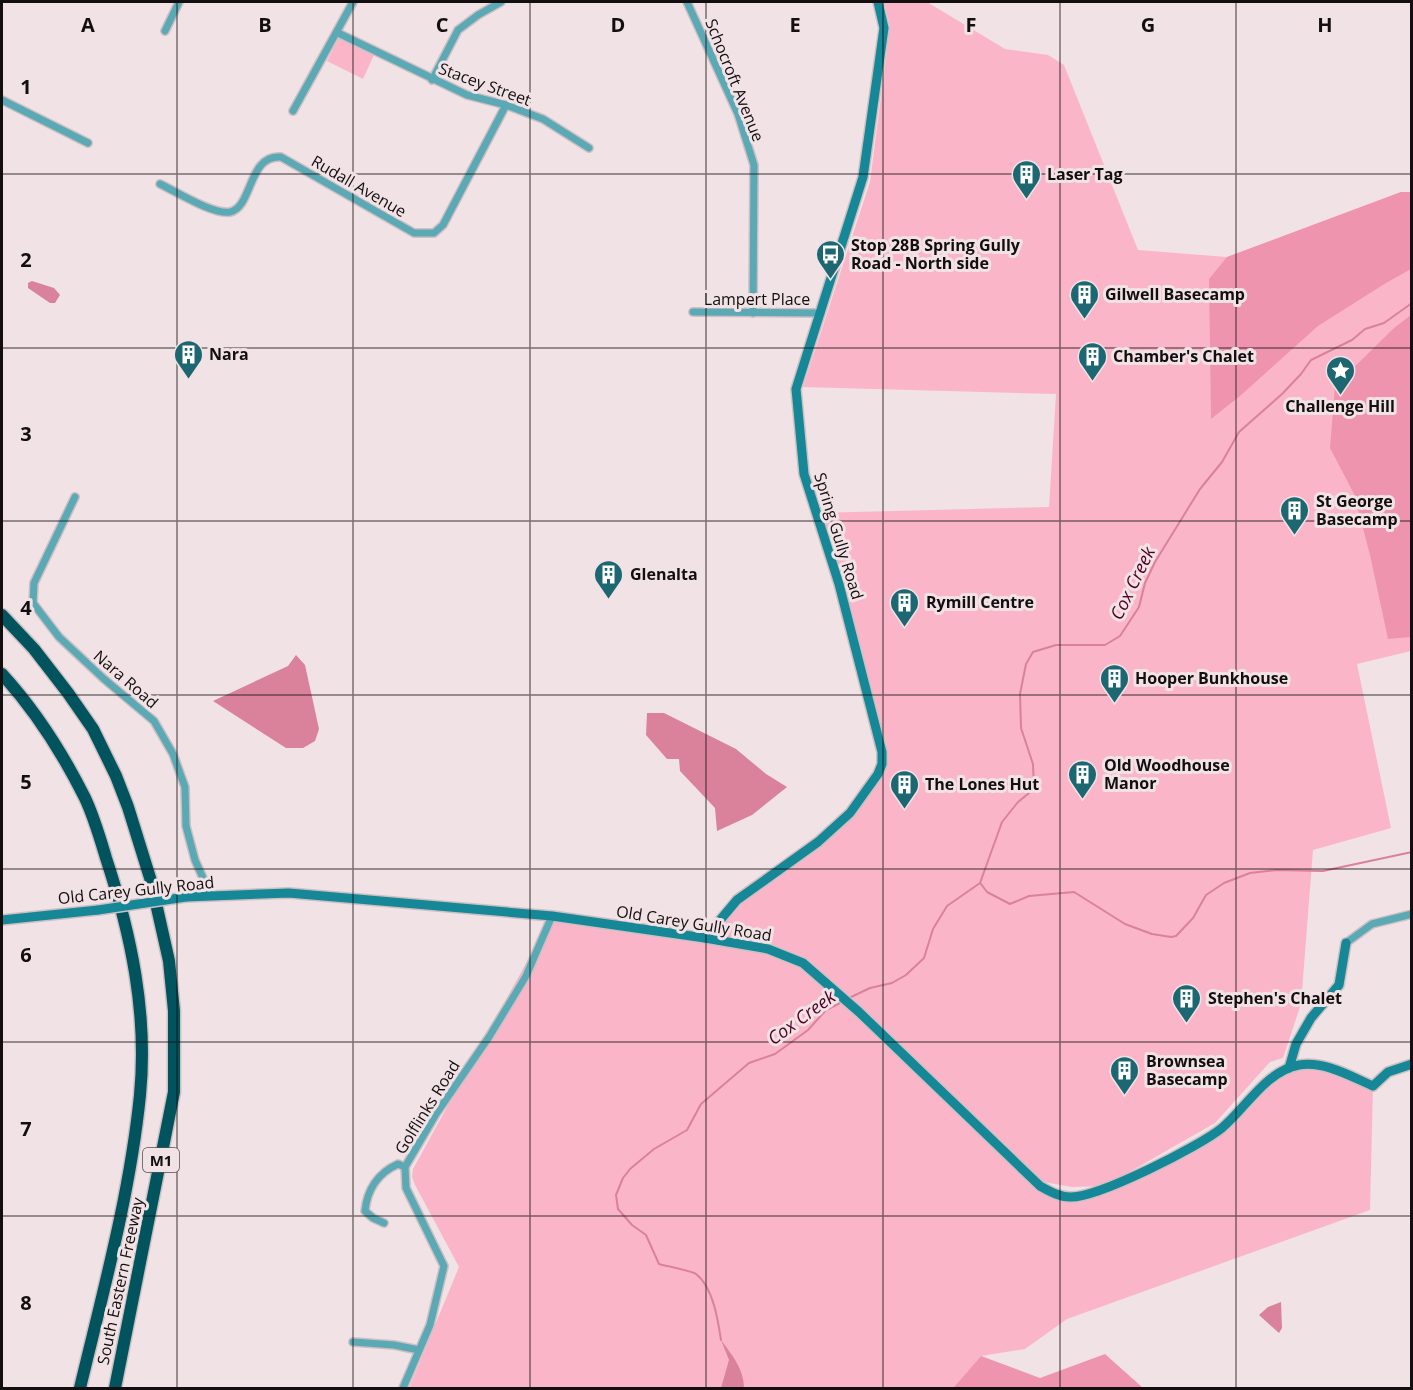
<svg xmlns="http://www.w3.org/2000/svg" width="1413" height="1390" viewBox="0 0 1413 1390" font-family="'Open Sans',sans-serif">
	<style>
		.green { fill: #fab6c8 }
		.forest { fill: #ef94ae }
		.water { fill: #da819b }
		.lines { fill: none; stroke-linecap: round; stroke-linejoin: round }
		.stream { stroke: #da819b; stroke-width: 2 }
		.street-casing { stroke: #cdc0c3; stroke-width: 10 }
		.secondary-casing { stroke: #cdc0c3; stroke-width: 12 }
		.highway-casing { stroke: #cdc0c3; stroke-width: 15 }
		.street { stroke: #5ca9b6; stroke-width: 7 }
		.secondary { stroke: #158796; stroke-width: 9 }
		.highway { stroke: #01535d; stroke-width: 12 }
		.secondary-bridge-casing { stroke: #cdc0c3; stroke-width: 12; stroke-linecap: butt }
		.secondary-bridge { stroke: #158796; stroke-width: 9 }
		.grid { fill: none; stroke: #130e0f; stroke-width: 1.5; stroke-opacity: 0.55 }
		.labels { text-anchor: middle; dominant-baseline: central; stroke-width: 6; stroke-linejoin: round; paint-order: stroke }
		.shield { fill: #f1e2e5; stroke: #564e4f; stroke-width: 1.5 }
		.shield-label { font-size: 15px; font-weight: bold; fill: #130e0f }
		.street-label { font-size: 16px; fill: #130e0f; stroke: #f1e2e5 }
		.poi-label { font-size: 16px; font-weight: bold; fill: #130e0f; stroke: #f1e2e5; text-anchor: start }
		.water-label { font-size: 18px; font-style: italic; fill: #510025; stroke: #f1e2e5 }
		.grid-label { font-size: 20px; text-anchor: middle; font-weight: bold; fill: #130e0f; stroke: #f1e2e5; stroke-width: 6; stroke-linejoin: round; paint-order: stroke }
	</style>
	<rect width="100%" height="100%" fill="#f1e2e5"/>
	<!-- green -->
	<g class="green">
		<path d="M 884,2 L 927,2 L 1005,49 L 1048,55 L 1064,65 L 1138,250 L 1227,257 L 1401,192 L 1411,192 L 1411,651 L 1357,664 L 1391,828 L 1313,850 L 1301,1004 L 1283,1058 L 1270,1062 L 1215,1123 L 1105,1186 L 1072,1187 L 1038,1181 L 1055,1194 L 1089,1194 L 1190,1148 L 1291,1068 L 1319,1064 L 1373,1086 L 1370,1210 L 1067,1319 L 1025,1349 L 981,1356 L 953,1388 L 409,1388 L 459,1267 L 415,1185 L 412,1177 L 413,1169 L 552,916 L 705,938 L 737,900 L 850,813 L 878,774 L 882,752 L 815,513 L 1049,507 L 1056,394 L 803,387 L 870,182 L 890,26 Z"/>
		<path d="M 340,35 L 374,55 L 363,79 L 327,61 Z"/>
	</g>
	<!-- forest -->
	<g class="forest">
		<path d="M 1401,192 L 1411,192 L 1411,269 L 1386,283 L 1318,326 L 1240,396 L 1211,419 L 1209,279 L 1227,257 Z"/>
		<path d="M 1411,315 L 1411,637 L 1388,639 L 1370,555 L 1354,494 L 1330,448 L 1335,386 L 1394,328 Z"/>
		<path d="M 1105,1354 L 1143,1388 L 953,1388 L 981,1356 L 1040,1378 Z"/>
	</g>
	<!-- water -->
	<g class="water">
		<path d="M 32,281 L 54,288 L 60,295 L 55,303 L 50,303 L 28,288 L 28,283 Z"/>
		<path d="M 296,655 L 305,665 L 319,729 L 315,741 L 303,748 L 286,748 L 213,701 L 288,666 Z"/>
		<path d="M 647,713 L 664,713 L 736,749 L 766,774 L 787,787 L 752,815 L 717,831 L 715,808 L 680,771 L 679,759 L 667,759 L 646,735 Z"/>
		<path d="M 1281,1302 L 1282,1328 L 1279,1333 L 1259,1315 L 1268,1307 Z"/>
		<path d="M 721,1340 C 732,1355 744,1369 744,1388 L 721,1388 L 729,1360 Z"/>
	</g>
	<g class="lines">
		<!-- stream -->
		<g class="stream">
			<path d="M 981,884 L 987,892 L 1010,904 L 1029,896 L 1074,892 L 1125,924 L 1152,934 L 1171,937 L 1176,936 L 1193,918 L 1206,895 L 1224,883 L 1250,873 L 1277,870 L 1323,871 L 1412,852"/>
			<path d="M 849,998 L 870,988 L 892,983 L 906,975 L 924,958 L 933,929 L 947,906 L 980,883 L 1002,822 L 1018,802 L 1034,789 L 1033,764 L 1021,728 L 1020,694 L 1026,664 L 1033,652 L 1056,645 L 1105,645 L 1120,636 L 1139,607 L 1145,583 L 1155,562 L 1200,489 L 1222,462 L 1239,432 L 1282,394 L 1301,374 L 1311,360 L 1352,340 L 1365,329 L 1384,323 L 1412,303"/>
			<path d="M 721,1340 C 718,1320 713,1287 696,1274 C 692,1271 666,1266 659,1264 L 646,1235 L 632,1225 L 618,1209 L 616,1195 L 623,1178 L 630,1169 L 654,1149 L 687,1130 L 701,1104 L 749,1063 L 775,1054 L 808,1030 L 826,1010 L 842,1002"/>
		</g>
		<defs>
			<g id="street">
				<path d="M 687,2 L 738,114 L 754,165 L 753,313"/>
				<path d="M 165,31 L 179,2"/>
				<path d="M 338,33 L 467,95 L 506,105 L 543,119 L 589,148"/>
				<path d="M 432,80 L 458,30 L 478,15 L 501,2"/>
				<path d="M 2,100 L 88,143"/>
				<path d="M 293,111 L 353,2"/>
				<path d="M 160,184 C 175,191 213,215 230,212 C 253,207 248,154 281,157 L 414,233 L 434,233 L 443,225 L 506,105"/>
				<path d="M 693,312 L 821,313"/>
				<path d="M 75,497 L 34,583 L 33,603 L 59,637 L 104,679 L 154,721 L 173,754 L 185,787 L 186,826 L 195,860 L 211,896"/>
				<path d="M 1346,943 L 1372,924 L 1412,914"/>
				<path d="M 384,1223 L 373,1218 L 365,1211 C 367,1190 378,1173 398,1164 L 405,1167"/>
				<path d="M 353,1342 L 394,1345 L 419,1350"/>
				<path d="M 403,1388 L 430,1325 L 444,1266 L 406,1188 L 405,1167 L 436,1114 L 489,1037 L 526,976 L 552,916"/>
			</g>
			<g id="secondary">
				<path d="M 186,897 L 289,893 L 552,916 L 705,938 L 768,949 L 803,963 L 859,1012 L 1040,1186 C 1049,1191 1059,1197 1070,1197 C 1098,1198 1200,1146 1222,1128 C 1246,1108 1266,1071 1299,1065 C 1325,1061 1350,1076 1373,1086 L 1388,1072 L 1412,1064"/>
				<path d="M 2,920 L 98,910"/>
				<path d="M 705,938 L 737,900 L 818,842 L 850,813 L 878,774 L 882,764 L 882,752 L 839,584 L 804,474 L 796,389 L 863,177 L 884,28 L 878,2"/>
				<path d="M 1289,1068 L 1296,1044 L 1311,1018 L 1339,985 L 1346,943"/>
			</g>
			<g id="highway">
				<path d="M 2,615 L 34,649 L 68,693 L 93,729 L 116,776 L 128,807 L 151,881 L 169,961 L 174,1011 L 174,1092 L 115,1388"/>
				<path d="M 2,674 C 35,710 63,754 85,798 C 94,817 100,838 106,858 C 131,934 148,1014 140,1095 C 130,1194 103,1292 80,1388"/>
			</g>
		</defs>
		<!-- street casing -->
		<use href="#street" class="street-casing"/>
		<!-- secondary casing -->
		<use href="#secondary" class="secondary-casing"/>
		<!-- highway casing -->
		<use href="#highway" class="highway-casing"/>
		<!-- street -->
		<use href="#street" class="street"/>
		<!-- secondary -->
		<use href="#secondary" class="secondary"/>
		<!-- highway -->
		<use href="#highway" class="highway"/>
		<defs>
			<path id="secondary-bridge" d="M 98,910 L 186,897"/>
		</defs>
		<!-- secondary-bridge casing -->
		<use href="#secondary-bridge" class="secondary-bridge-casing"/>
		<!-- secondary-bridge -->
		<use href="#secondary-bridge" class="secondary-bridge"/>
	</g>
	<!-- grid -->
	<path class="grid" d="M 177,2 L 177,1388M 353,2 L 353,1388M 530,2 L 530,1388M 706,2 L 706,1388M 883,2 L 883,1388M 1060,2 L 1060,1388M 1236,2 L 1236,1388M 2,174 L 1412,174M 2,348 L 1412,348M 2,521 L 1412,521M 2,695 L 1412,695M 2,869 L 1412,869M 2,1042 L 1412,1042M 2,1216 L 1412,1216"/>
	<!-- icons -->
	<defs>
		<symbol id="building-pin" viewBox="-11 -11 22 30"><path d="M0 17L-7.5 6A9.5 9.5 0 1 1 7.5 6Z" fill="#1d6772" stroke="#f1e2e5"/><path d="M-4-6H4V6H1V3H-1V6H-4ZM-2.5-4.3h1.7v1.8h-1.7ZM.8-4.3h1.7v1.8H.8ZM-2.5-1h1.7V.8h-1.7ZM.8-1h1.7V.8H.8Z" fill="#fff"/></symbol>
		<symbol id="bus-pin" viewBox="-11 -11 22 30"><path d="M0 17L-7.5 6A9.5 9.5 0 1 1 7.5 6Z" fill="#1d6772" stroke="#f1e2e5"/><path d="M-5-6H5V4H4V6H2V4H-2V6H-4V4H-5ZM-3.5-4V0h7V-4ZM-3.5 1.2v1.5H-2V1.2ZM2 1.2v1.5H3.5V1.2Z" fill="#fff"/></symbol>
		<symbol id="sight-pin" viewBox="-11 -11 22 30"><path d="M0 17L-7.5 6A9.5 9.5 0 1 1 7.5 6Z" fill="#1d6772" stroke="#f1e2e5"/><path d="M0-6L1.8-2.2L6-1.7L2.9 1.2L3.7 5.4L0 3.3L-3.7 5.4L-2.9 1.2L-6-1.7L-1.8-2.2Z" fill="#fff"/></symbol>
	</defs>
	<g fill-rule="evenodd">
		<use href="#building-pin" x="1010" y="158" width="33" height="45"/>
		<use href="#bus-pin" x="814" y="238" width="33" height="45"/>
		<use href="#building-pin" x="1068" y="278" width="33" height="45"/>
		<use href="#building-pin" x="172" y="338" width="33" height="45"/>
		<use href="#building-pin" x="1076" y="340" width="33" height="45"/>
		<use href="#sight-pin" x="1324" y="354" width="33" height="45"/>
		<use href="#building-pin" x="1278" y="494" width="33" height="45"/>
		<use href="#building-pin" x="592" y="558" width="33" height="45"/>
		<use href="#building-pin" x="888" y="586" width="33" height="45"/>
		<use href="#building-pin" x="1098" y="662" width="33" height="45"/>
		<use href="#building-pin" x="1066" y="758" width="33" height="45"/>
		<use href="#building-pin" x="888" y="768" width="33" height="45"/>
		<use href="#building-pin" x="1170" y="982" width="33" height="45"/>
		<use href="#building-pin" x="1108" y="1054" width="33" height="45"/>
	</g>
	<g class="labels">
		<!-- shield labels -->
		<rect class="shield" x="143" y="1148" width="36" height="24" rx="4.5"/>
		<g class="shield-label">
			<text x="161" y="1160">M1</text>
		</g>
		<!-- street labels -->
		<g class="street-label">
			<text transform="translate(735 80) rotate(68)">Schocroft Avenue</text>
			<text transform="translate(485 84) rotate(20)">Stacey Street</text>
			<text transform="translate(359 186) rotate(30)">Rudall Avenue</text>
			<text x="757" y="299">Lampert Place</text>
			<text transform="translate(839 536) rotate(73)">Spring Gully Road</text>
			<text transform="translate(126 679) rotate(41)">Nara Road</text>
			<text transform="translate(136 890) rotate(-6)">Old Carey Gully Road</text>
			<text transform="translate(694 923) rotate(9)">Old Carey Gully Road</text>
			<text transform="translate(427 1107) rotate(-58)">Golflinks Road</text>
			<text transform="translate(120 1281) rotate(-78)">South Eastern Freeway</text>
		</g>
		<!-- poi labels -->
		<g class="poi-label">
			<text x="1047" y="174">Laser Tag</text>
			<text x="851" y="245">Stop 28B Spring Gully<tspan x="851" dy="18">Road - North side</tspan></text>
			<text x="1105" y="294">Gilwell Basecamp</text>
			<text x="209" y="354">Nara</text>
			<text x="1113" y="356">Chamber's Chalet</text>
			<text x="1340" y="406" text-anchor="middle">Challenge Hill</text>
			<text x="1316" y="501">St George<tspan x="1316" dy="18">Basecamp</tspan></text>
			<text x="630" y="574">Glenalta</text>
			<text x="926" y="602">Rymill Centre</text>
			<text x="1135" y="678">Hooper Bunkhouse</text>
			<text x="1104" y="765">Old Woodhouse<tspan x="1104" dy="18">Manor</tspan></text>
			<text x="925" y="784">The Lones Hut</text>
			<text x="1208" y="998">Stephen's Chalet</text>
			<text x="1146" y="1061">Brownsea<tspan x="1146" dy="18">Basecamp</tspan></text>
		</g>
		<!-- water labels -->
		<g class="water-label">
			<text transform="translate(1132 583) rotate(-64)">Cox Creek</text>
			<text transform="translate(801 1017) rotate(-36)">Cox Creek</text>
		</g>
	</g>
	<g class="grid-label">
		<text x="88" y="32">A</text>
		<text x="265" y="32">B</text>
		<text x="442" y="32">C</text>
		<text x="618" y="32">D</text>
		<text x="795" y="32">E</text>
		<text x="971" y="32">F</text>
		<text x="1148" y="32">G</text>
		<text x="1325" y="32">H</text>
		<text x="26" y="94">1</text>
		<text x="26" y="267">2</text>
		<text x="26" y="441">3</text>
		<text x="26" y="615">4</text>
		<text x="26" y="789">5</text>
		<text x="26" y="962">6</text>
		<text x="26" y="1136">7</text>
		<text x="26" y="1310">8</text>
	</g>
	<!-- border -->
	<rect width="1413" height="1390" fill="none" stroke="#130e0f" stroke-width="6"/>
</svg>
